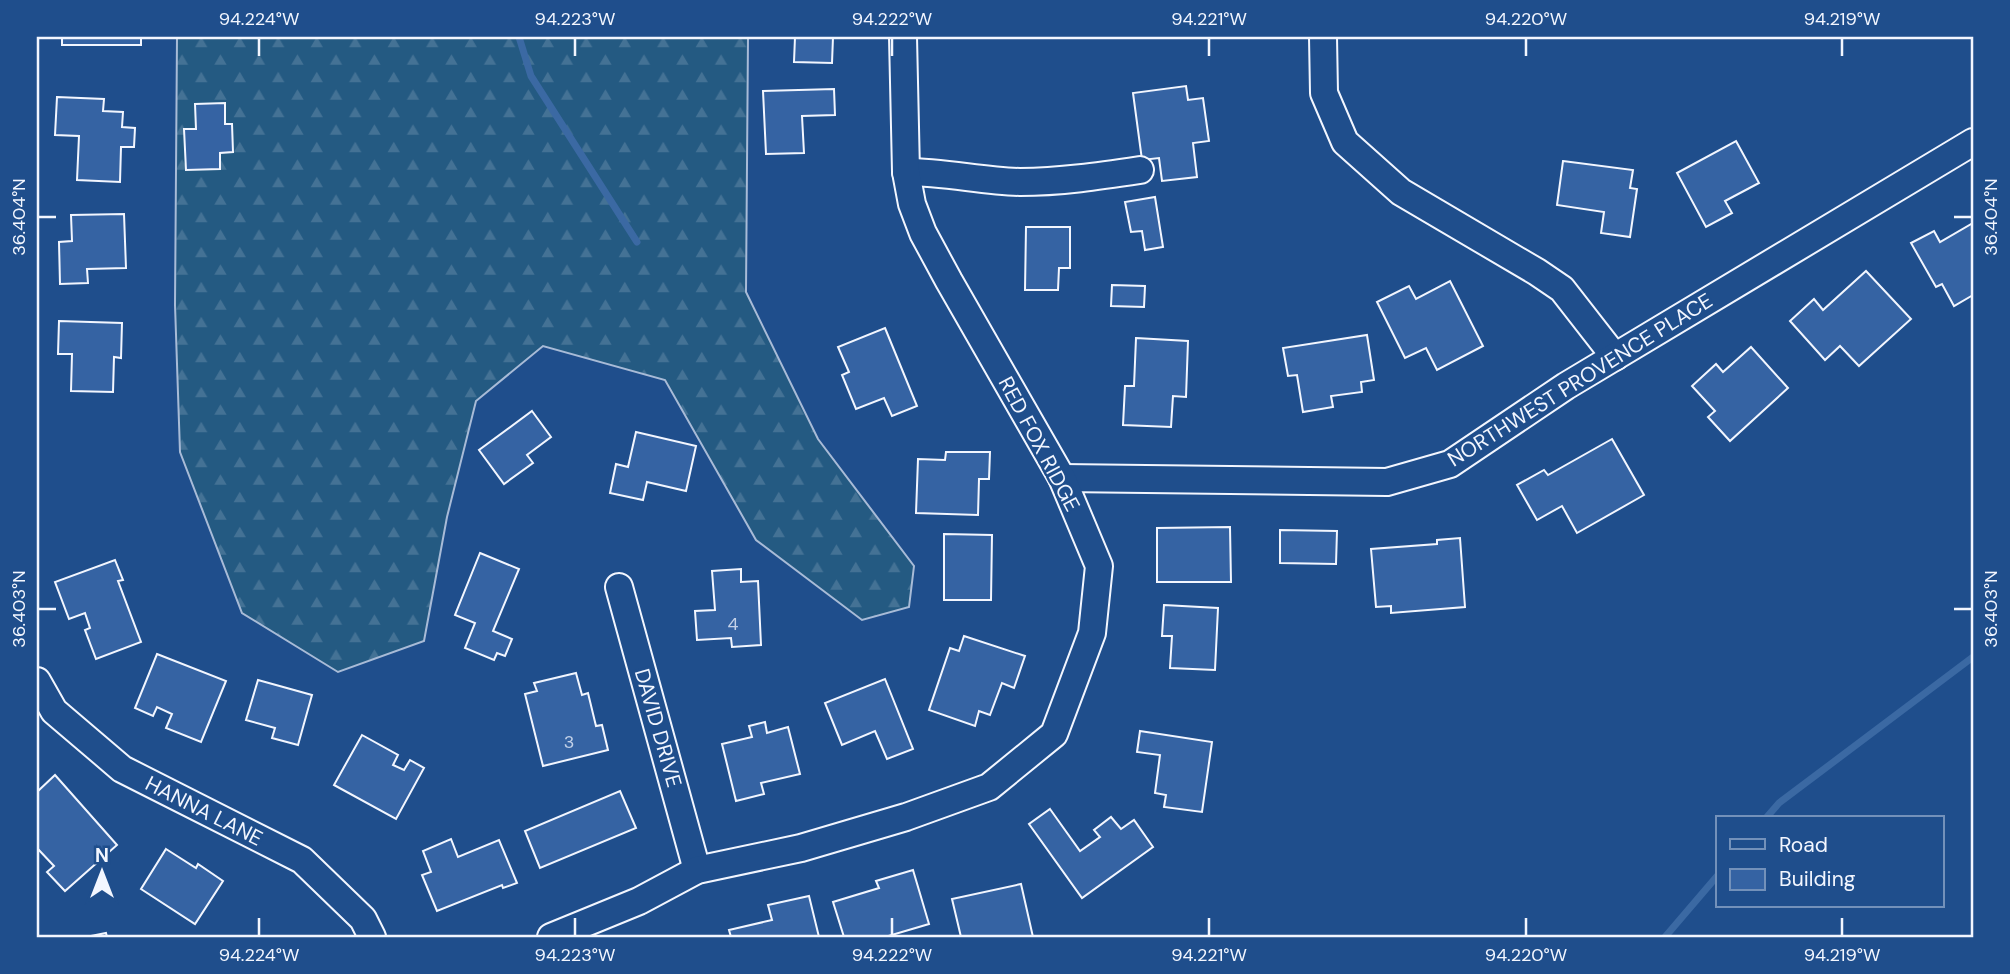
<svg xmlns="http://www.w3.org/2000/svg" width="2010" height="974" viewBox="0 0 2010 974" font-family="'DM Sans',sans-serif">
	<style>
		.forest { fill: url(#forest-firs); stroke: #a8bbd7; stroke-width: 2 }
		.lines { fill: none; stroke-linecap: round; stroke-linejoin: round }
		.stream { stroke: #3b69a3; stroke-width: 7 }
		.building { fill: #3563a3; stroke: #f2f6ff; stroke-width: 2 }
		.minor-casing { stroke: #f2f6ff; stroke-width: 30 }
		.minor { stroke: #1f4e8c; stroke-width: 26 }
		.ticks { fill: none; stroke: #f2f6ff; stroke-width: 2.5 }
		.labels { text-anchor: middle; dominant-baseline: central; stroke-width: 5; stroke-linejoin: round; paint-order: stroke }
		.number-label { font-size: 18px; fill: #c3d1e8 }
		.street-label { font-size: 21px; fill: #f2f6ff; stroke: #1f4e8c }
		.neatline { fill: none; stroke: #f2f6ff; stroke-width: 2.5 }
		.ticks-label { font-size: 18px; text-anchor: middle; fill: #f2f6ff }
	</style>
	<defs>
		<pattern id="forest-firs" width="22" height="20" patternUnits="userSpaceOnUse" patternTransform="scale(1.75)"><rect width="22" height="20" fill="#245a82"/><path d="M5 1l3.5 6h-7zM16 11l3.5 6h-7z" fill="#447295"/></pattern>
	</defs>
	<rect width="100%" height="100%" fill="#1f4e8c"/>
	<!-- forest -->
	<path class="forest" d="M 177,37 L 748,37 L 746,292 L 818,439 L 914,566 L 909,607 L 862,620 L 756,540 L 665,380 L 543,346 L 476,401 L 447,517 L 424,641 L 338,672 L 242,613 L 180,452 L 175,305 Z"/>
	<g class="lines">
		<!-- stream -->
		<g class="stream">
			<path d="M 519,37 L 531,76 L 637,242"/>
			<path d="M 1766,818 L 1779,803 L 1973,657"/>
			<path d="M 1665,937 L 1718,875"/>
		</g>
	</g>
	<!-- building -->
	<g class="building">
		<rect x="62" y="37" width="79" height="8"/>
		<path d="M 795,37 L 833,37 L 832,63 L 794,62 Z"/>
		<path d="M 1186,86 L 1188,100 L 1203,98 L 1209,141 L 1193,143 L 1197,177 L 1162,181 L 1159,158 L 1142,160 L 1133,93 Z"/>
		<path d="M 834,89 L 835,115 L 802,116 L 804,153 L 766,154 L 763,91 Z"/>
		<path d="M 57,97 L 104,99 L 103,111 L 123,112 L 122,127 L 135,128 L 134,147 L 121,147 L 120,182 L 77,180 L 79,136 L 55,135 Z"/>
		<path d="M 225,103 L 225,124 L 232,124 L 233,152 L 220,153 L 220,169 L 186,170 L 184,129 L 196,129 L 195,104 Z"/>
		<path d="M 1736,141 L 1759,183 L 1725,201 L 1732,213 L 1706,227 L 1677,173 Z"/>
		<path d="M 1563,161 L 1633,170 L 1630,188 L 1637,189 L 1630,237 L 1601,233 L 1604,212 L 1557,205 Z"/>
		<path d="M 1155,197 L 1163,247 L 1145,250 L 1142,231 L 1131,232 L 1125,202 Z"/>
		<path d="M 124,214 L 126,268 L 87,269 L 88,283 L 60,284 L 59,242 L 72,241 L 71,215 Z"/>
		<path d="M 1973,223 L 1973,295 L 1954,306 L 1942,284 L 1936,287 L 1911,243 L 1934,231 L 1940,242 Z"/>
		<path d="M 1026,227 L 1070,227 L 1070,268 L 1059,268 L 1058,290 L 1025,290 Z"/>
		<path d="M 1866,271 L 1911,319 L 1859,366 L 1840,346 L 1825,360 L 1790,321 L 1814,299 L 1823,310 Z"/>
		<path d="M 1450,281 L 1483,346 L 1437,370 L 1426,348 L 1405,358 L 1377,302 L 1409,286 L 1416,299 Z"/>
		<path d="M 1112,285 L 1145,286 L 1144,307 L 1111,306 Z"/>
		<path d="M 59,321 L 122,323 L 121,358 L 114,357 L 113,392 L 71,391 L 72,354 L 58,354 Z"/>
		<path d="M 885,328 L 917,406 L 892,416 L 884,398 L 856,409 L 842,375 L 849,372 L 838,347 Z"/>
		<path d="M 1367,335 L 1374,380 L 1361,382 L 1362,392 L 1331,396 L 1333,407 L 1303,412 L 1297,375 L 1288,376 L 1283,348 Z"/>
		<path d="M 1136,338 L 1188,341 L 1186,397 L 1173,396 L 1171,427 L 1123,425 L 1125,386 L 1134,386 Z"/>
		<path d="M 1751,347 L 1788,388 L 1730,441 L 1708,417 L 1715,411 L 1692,386 L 1716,364 L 1723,372 Z"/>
		<path d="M 532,411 L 551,437 L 527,455 L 533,463 L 504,484 L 479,450 Z"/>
		<path d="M 636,432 L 696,446 L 686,491 L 647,482 L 643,500 L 610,493 L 616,464 L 628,467 Z"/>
		<path d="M 1612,439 L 1644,495 L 1577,533 L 1562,506 L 1537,520 L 1517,485 L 1544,470 L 1548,475 Z"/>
		<path d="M 946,452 L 990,452 L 989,479 L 979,479 L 978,515 L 916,513 L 918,459 L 945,460 Z"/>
		<path d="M 1230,527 L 1231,582 L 1157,582 L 1157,528 Z"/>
		<path d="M 1280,530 L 1337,531 L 1336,564 L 1280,563 Z"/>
		<path d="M 944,534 L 992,535 L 991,600 L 944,600 Z"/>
		<path d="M 1460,538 L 1465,607 L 1391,613 L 1391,606 L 1376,607 L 1371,549 L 1437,544 L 1437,540 Z"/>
		<path d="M 480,553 L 519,569 L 493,631 L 512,639 L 505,656 L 497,653 L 494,660 L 465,648 L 475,623 L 455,615 Z"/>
		<path d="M 115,560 L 123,580 L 118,581 L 141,642 L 96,659 L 85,630 L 90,628 L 85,613 L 69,619 L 55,582 Z"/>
		<path d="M 741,569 L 741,582 L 758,581 L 761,645 L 732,647 L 731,638 L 697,640 L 695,611 L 715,610 L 712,571 Z"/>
		<path d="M 1164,605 L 1218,608 L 1215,670 L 1170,668 L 1172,636 L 1162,636 Z"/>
		<path d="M 964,636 L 1025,656 L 1014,688 L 1002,683 L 990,715 L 979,711 L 975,726 L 929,710 L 950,648 L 959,651 Z"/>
		<path d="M 157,654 L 226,681 L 201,742 L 166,728 L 172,714 L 157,707 L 153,716 L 135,708 Z"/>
		<path d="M 576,673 L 582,695 L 588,693 L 596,726 L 602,725 L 608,750 L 543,766 L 525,694 L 537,691 L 534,683 Z"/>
		<path d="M 885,679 L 913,749 L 887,759 L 875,731 L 842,745 L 825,703 Z"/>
		<path d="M 258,680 L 312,695 L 298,745 L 272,738 L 275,728 L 246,720 Z"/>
		<path d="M 765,722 L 767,733 L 788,727 L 800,774 L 761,783 L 764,794 L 736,801 L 722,744 L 752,737 L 749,726 Z"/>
		<path d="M 1140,731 L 1212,742 L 1202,812 L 1164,807 L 1166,795 L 1155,793 L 1160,755 L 1137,752 Z"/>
		<path d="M 362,735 L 398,755 L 393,765 L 404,770 L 410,760 L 424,768 L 396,819 L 334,785 Z"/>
		<path d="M 55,775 L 117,845 L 65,891 L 47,872 L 54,866 L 37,848 L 37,792 Z"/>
		<path d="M 620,791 L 636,828 L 540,868 L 525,831 Z"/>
		<path d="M 1050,809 L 1080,851 L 1100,837 L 1094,830 L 1111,817 L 1121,829 L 1134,820 L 1153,847 L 1082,898 L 1029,824 Z"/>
		<path d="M 451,839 L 458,857 L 499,840 L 517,883 L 503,888 L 502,885 L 437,911 L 422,875 L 431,872 L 423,851 Z"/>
		<path d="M 166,849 L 196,868 L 198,864 L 223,881 L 195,924 L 141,889 Z"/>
		<path d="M 913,870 L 929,924 L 885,937 L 844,937 L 833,902 L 879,888 L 876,881 Z"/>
		<path d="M 1021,884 L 1033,937 L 961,937 L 952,899 Z"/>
		<path d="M 809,896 L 819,937 L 731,937 L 729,930 L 772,920 L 768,905 Z"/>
		<path d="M 106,933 L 107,937 L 86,937 Z"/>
	</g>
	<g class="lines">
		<defs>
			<g id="minor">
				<path d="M 1323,37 L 1324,93 L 1345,142 L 1401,192 L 1537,272 L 1562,289 L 1615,357"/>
				<path d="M 906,172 C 945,172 982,181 1020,182 C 1060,182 1100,176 1140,170"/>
				<path d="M 1062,478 L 1387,482 L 1450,464 L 1566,386 L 1973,142"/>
				<path d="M 619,587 L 697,870"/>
				<path d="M 37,681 L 54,711 L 122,769 L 302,860 L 363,919 L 372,937"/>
				<path d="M 551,937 L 639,901 L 697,870 L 801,848 L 906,817 L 989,787 L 1054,734 L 1092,633 L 1099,566 L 1062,478 L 949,281 L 923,233 L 912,204 L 906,172 L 903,37"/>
			</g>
		</defs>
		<!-- minor casing -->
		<use href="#minor" class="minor-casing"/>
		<!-- minor -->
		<use href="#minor" class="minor"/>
	</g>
	<!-- ticks -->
	<path class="ticks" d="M 259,38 L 259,56M 575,38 L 575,56M 892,38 L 892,56M 1209,38 L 1209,56M 1526,38 L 1526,56M 1842,38 L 1842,56M 38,217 L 56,217M 1954,217 L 1972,217M 38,609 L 56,609M 1954,609 L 1972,609M 259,918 L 259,936M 575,918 L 575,936M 892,918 L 892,936M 1209,918 L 1209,936M 1526,918 L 1526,936M 1842,918 L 1842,936"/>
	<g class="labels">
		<!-- number labels -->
		<g class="number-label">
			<text x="733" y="624">4</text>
			<text x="569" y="742">3</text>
		</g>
		<!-- street labels -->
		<g class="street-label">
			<text transform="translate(1580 380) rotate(-32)">NORTHWEST PROVENCE PLACE</text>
			<text transform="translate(1039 444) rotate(62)">RED FOX RIDGE</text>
			<text transform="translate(658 728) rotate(74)">DAVID DRIVE</text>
			<text transform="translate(204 811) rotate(27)">HANNA LANE</text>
		</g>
	</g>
	<!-- border -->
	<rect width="2010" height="974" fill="none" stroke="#1f4e8c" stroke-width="77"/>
	<!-- legend -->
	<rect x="1716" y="816" width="228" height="91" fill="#1f4e8c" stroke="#7391ba" stroke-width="2"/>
	<rect x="1730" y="839" width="35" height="10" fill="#1f4e8c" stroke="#7391ba" stroke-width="2"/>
	<text x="1779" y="852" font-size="21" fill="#f2f6ff">Road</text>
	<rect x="1730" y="869" width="35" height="21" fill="#3563a3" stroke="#7391ba" stroke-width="2"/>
	<text x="1779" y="886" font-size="21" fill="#f2f6ff">Building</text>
	<!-- north arrow -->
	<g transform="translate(102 872)" stroke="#1f4e8c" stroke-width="5" paint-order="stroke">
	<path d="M0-5L12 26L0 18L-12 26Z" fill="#f2f6ff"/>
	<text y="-10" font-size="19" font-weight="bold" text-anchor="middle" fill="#f2f6ff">N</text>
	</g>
	<rect x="38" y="38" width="1934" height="898" class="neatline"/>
	<g class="ticks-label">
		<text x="259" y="25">94.224°W</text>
		<text x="575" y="25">94.223°W</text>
		<text x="892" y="25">94.222°W</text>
		<text x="1209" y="25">94.221°W</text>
		<text x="1526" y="25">94.220°W</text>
		<text x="1842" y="25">94.219°W</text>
		<text transform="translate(19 217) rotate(-90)" y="6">36.404°N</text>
		<text transform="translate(1991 217) rotate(-90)" y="6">36.404°N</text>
		<text transform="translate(19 609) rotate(-90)" y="6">36.403°N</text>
		<text transform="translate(1991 609) rotate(-90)" y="6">36.403°N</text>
		<text x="259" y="961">94.224°W</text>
		<text x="575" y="961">94.223°W</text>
		<text x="892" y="961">94.222°W</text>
		<text x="1209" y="961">94.221°W</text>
		<text x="1526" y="961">94.220°W</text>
		<text x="1842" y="961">94.219°W</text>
	</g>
</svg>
